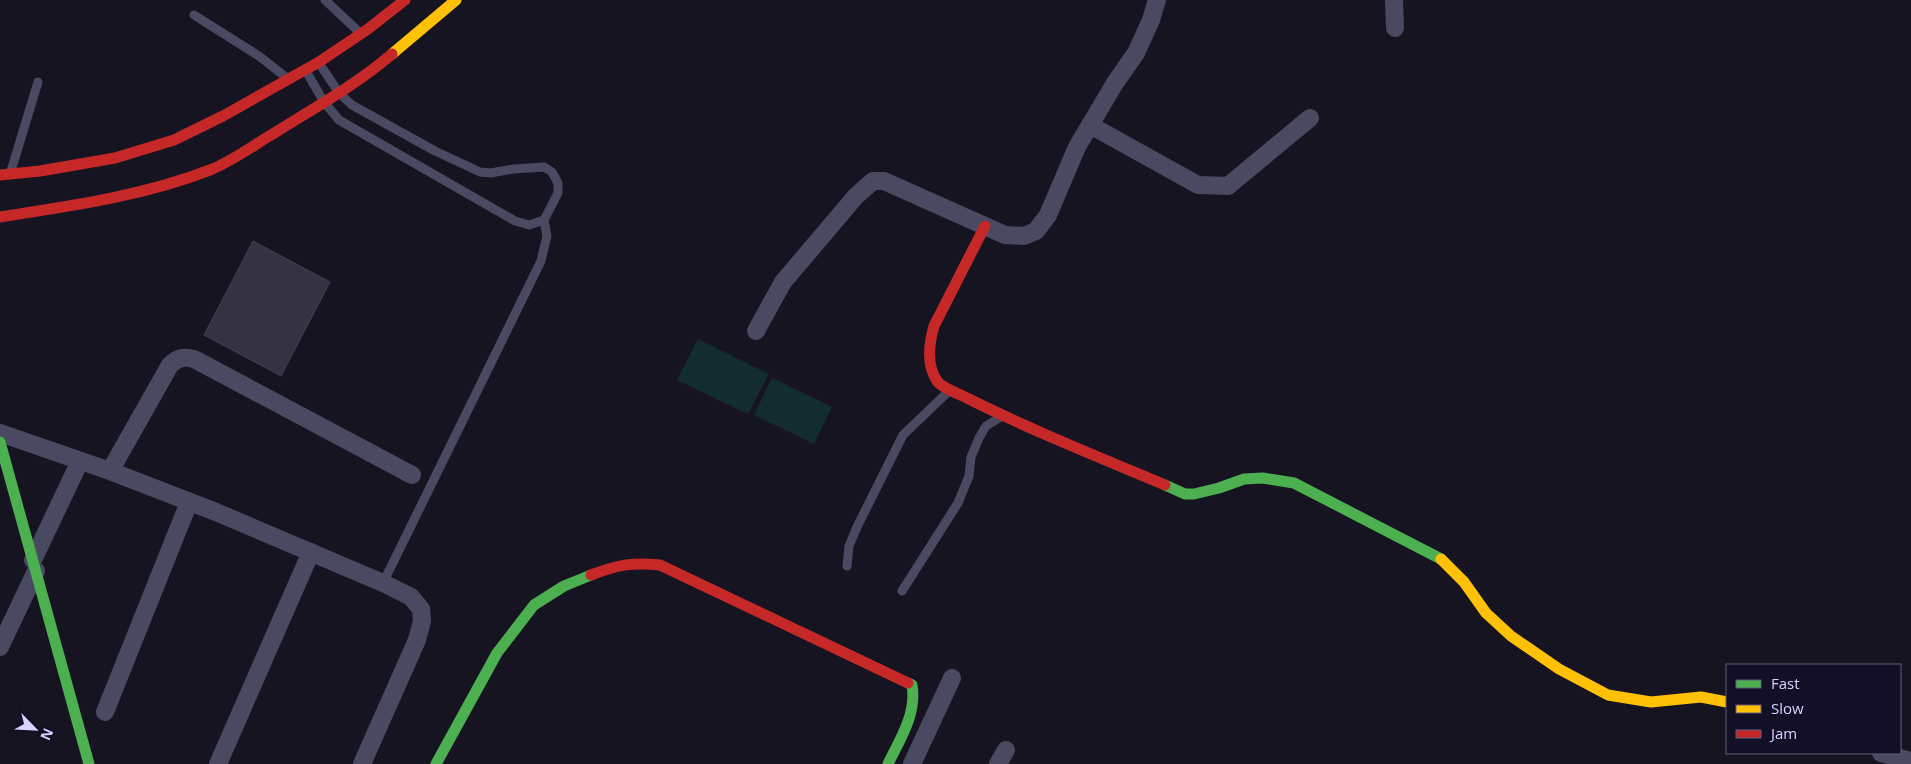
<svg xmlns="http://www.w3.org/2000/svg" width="1911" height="764" viewBox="0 0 1911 764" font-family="'Open Sans',sans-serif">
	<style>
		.green { fill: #132c2d }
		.building { fill: #343243; stroke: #433f54 }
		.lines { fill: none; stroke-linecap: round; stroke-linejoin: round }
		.lane { stroke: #4a4962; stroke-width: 9 }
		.street { stroke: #4a4962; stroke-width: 18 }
		.fast { stroke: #4caf50; stroke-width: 11 }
		.slow { stroke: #ffc107; stroke-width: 11 }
		.jam { stroke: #c62828; stroke-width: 11 }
	</style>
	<rect width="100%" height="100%" fill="#161421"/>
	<!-- green -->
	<g class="green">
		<path d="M 698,339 L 769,374 L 748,414 L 677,380 Z"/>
		<path d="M 772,378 L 832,407 L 814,444 L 754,415 Z"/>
	</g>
	<!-- building -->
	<path class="building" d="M 253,241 L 330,282 L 281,376 L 204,335 Z"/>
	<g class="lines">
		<!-- lane -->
		<g class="lane">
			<path d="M 325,0 L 359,32"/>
			<path d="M 194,15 L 259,56 L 287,78"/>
			<path d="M 306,71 L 324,102 L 339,120 L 515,221 L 529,225 L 544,220 L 558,193 L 558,183 L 552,172 L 544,167 L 513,169 L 491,173 L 480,172 L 435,151 L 352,105 L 339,93 L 319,63"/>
			<path d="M 11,171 L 38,82"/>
			<path d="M 847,566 L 849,546 L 857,527 L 903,435 L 949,391"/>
			<path d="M 383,583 L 541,261 L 547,236 L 544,220"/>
			<path d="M 902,591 L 958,503 L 969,476 L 971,457 L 979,438 L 986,426 L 999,418"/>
		</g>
		<!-- street -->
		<g class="street">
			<path d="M 1394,0 L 1395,28"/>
			<path d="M 1090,125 L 1198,185 L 1228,186 L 1310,118"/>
			<path d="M 756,331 L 783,282 L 856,196 L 873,181 L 884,181 L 1005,235 L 1024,236 L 1036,231 L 1048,215 L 1077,147 L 1115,83 L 1136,53 L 1151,20 L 1157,0"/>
			<path d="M 0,433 L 110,471 L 216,512 L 383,583 L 411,597 L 421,609 L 422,621 L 417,640 L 362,764"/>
			<path d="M 110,471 L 170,365 C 178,358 183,356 194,359 L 412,475"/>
			<path d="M 33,560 L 80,461"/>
			<path d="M 0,647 L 36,571"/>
			<path d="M 105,712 L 189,502"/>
			<path d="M 1881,753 L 1911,761"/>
			<path d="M 218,764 L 311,552"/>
			<path d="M 912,764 L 952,678"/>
			<path d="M 998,764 L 1006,750"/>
		</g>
		<!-- fast -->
		<g class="fast">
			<path d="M 0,442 L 89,764"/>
			<path d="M 1165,485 L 1185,494 L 1194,494 L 1219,488 L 1244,479 L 1263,478 L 1294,483 L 1441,559"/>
			<path d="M 436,764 L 497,653 L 534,605 L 564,586 L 591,575"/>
			<path d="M 888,764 C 900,739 917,714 912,685 L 908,683"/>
		</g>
		<!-- slow -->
		<g class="slow">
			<path d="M 392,54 L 456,0"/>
			<path d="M 1441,559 L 1464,582 L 1486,613 L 1511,636 L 1559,669 L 1608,695 L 1651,702 L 1701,697 L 1727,702"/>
		</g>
		<!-- jam -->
		<g class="jam">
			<path d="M 0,175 L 40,171 L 115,158 L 174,140 L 223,116 L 319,62 L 368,29 L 405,0"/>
			<path d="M 0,217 C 71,206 143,196 210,170 C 233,161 255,144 276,132 C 316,107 357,84 392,54"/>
			<path d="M 985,226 L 934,326 C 929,344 926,364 937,381 C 942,388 959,394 967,398 C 1031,430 1098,457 1165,485"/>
			<path d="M 591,575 C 617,565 632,562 660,565 L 908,683"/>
		</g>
	</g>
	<!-- legend -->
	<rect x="1726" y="664" width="175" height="90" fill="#130f26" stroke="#625e7d"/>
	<rect x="1736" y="680" width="25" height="8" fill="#4caf50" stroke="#625e7d"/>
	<text x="1771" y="689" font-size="15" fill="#d9d4ff">Fast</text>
	<rect x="1736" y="705" width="25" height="8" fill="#ffc107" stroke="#625e7d"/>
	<text x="1771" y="714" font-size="15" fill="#d9d4ff">Slow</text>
	<rect x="1736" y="730" width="25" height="8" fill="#c62828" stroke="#625e7d"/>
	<text x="1771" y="739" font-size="15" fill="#d9d4ff">Jam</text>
	<!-- north arrow -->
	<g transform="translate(35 729) rotate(114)" stroke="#130f26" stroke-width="4" paint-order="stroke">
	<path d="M0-4L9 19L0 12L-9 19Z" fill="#d9d4ff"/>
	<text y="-8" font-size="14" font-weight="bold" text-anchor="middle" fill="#d9d4ff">N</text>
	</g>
</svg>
